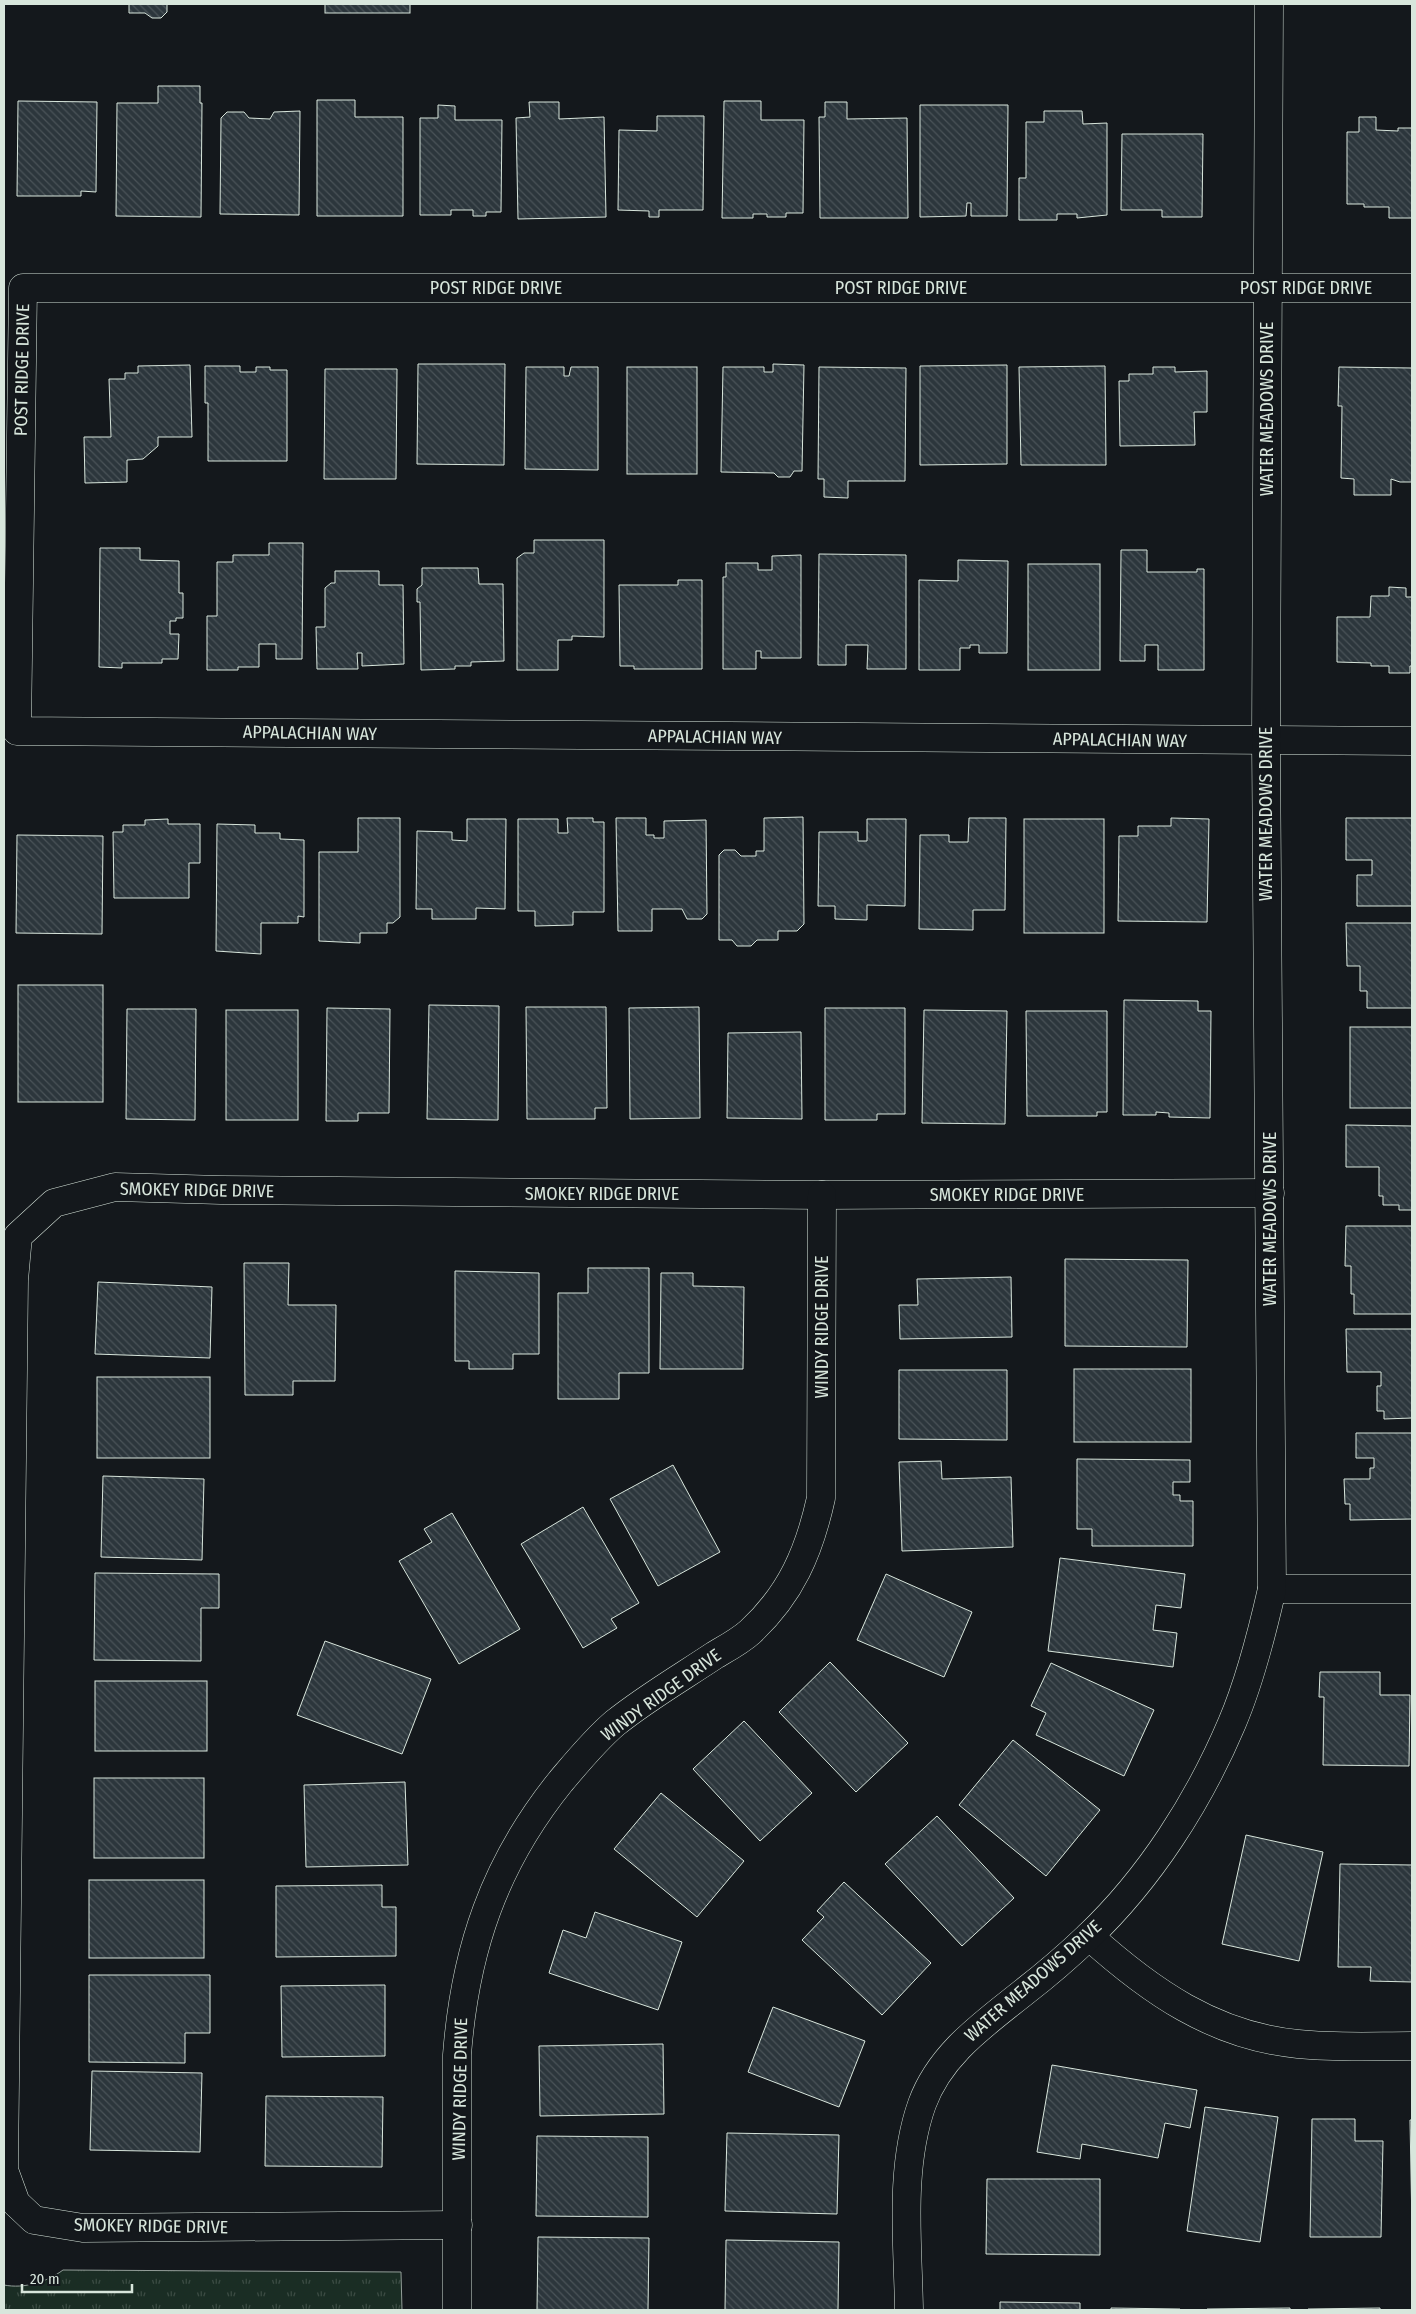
<svg xmlns="http://www.w3.org/2000/svg" width="1416" height="2314" viewBox="0 0 1416 2314" font-family="'Fira Sans Condensed',sans-serif">
	<style>
		.park { fill: url(#park-tufts); stroke: #939e99 }
		.building { fill: url(#building-back-hatch); stroke: #d8e6dc }
		.lines { fill: none; stroke-linecap: round; stroke-linejoin: round }
		.minor-casing { stroke: #d8e6dc; stroke-width: 29 }
		.minor { stroke: #14181c; stroke-width: 28 }
		.labels { text-anchor: middle; dominant-baseline: central; stroke-width: 4; stroke-linejoin: round; paint-order: stroke }
		.street-label { font-size: 18px; fill: #d8e6dc; stroke: #14181c }
	</style>
	<defs>
		<pattern id="park-tufts" width="24" height="20" patternUnits="userSpaceOnUse" patternTransform="scale(1.25)"><rect width="24" height="20" fill="#1a2d24"/><path d="M3 7l-1-3M5 7V3M7 7l1-3M15 17l-1-3M17 17v-4M19 17l1-3" fill="none" stroke="#3b4b43"/></pattern>
		<pattern id="building-back-hatch" width="6" height="6" patternUnits="userSpaceOnUse" patternTransform="scale(1.25)"><rect width="6" height="6" fill="#2c363c"/><path d="M-1 5l2 2M0 0l6 6M5-1l2 2" fill="none" stroke="#4a5358"/></pattern>
	</defs>
	<rect width="100%" height="100%" fill="#14181c"/>
	<!-- park -->
	<path class="park" d="M 63,2270 L 401,2272 L 402,2310 L 4,2310 L 4,2285 C 24,2289 47,2282 63,2270 Z"/>
	<!-- building -->
	<g class="building">
		<path d="M 129,4 L 167,4 L 167,12 L 161,18 L 152,18 L 145,13 L 129,13 Z"/>
		<rect x="325" y="4" width="85" height="9"/>
		<path d="M 158,86 L 200,86 L 200,103 L 202,103 L 201,217 L 116,216 L 117,103 L 158,103 Z"/>
		<path d="M 317,100 L 355,100 L 355,117 L 403,117 L 403,216 L 317,216 Z"/>
		<path d="M 18,101 L 97,102 L 96,192 L 81,191 L 81,196 L 17,196 Z"/>
		<path d="M 724,101 L 761,101 L 761,120 L 804,120 L 803,213 L 786,213 L 786,217 L 767,217 L 767,214 L 753,214 L 753,218 L 722,218 Z"/>
		<path d="M 529,102 L 559,102 L 559,119 L 604,117 L 606,217 L 518,219 L 516,118 L 530,117 Z"/>
		<path d="M 825,102 L 847,102 L 847,119 L 907,118 L 908,218 L 820,218 L 819,117 L 825,117 Z"/>
		<path d="M 438,105 L 455,106 L 455,120 L 502,120 L 501,212 L 486,212 L 486,216 L 473,216 L 473,210 L 451,210 L 451,215 L 420,215 L 420,118 L 438,118 Z"/>
		<path d="M 920,105 L 1008,105 L 1007,216 L 971,216 L 971,203 L 967,203 L 966,216 L 920,217 Z"/>
		<path d="M 300,111 L 299,215 L 220,214 L 221,118 L 227,112 L 244,112 L 249,118 L 270,119 L 274,112 Z"/>
		<path d="M 1044,111 L 1082,111 L 1083,124 L 1107,123 L 1107,215 L 1077,218 L 1077,214 L 1057,214 L 1057,220 L 1019,220 L 1019,178 L 1026,178 L 1026,122 L 1044,122 Z"/>
		<path d="M 657,116 L 704,116 L 703,210 L 659,210 L 659,217 L 649,217 L 649,211 L 618,210 L 619,130 L 657,131 Z"/>
		<path d="M 1359,117 L 1376,117 L 1376,130 L 1398,131 L 1398,128 L 1412,128 L 1412,218 L 1389,218 L 1389,207 L 1364,207 L 1364,204 L 1347,204 L 1347,132 L 1359,132 Z"/>
		<path d="M 1122,134 L 1203,134 L 1202,217 L 1162,217 L 1162,210 L 1121,210 Z"/>
		<path d="M 418,364 L 505,364 L 504,465 L 417,464 Z"/>
		<path d="M 773,364 L 804,365 L 802,471 L 794,471 L 790,477 L 778,477 L 774,473 L 721,472 L 723,367 L 764,367 L 764,372 L 773,372 Z"/>
		<path d="M 190,365 L 192,437 L 158,437 L 158,446 L 143,459 L 127,460 L 127,482 L 85,483 L 84,437 L 111,437 L 109,379 L 125,379 L 125,373 L 138,373 L 138,366 Z"/>
		<path d="M 1007,365 L 1007,464 L 920,465 L 920,366 Z"/>
		<path d="M 205,366 L 240,366 L 240,372 L 256,372 L 256,367 L 270,367 L 270,370 L 287,370 L 287,461 L 208,461 L 208,403 L 205,403 Z"/>
		<path d="M 1105,366 L 1106,465 L 1021,465 L 1019,367 Z"/>
		<path d="M 526,367 L 564,367 L 564,376 L 569,376 L 571,367 L 598,367 L 598,470 L 525,469 Z"/>
		<rect x="627" y="367" width="70" height="107"/>
		<path d="M 819,367 L 906,368 L 905,481 L 848,481 L 848,498 L 824,497 L 824,479 L 818,479 Z"/>
		<path d="M 1153,367 L 1175,367 L 1175,372 L 1207,371 L 1207,412 L 1194,412 L 1195,445 L 1120,446 L 1119,381 L 1129,381 L 1129,374 L 1153,374 Z"/>
		<path d="M 1339,367 L 1412,368 L 1412,482 L 1400,482 L 1391,479 L 1391,495 L 1354,495 L 1354,479 L 1341,478 L 1342,406 L 1338,406 Z"/>
		<path d="M 325,369 L 397,369 L 396,479 L 324,479 Z"/>
		<path d="M 534,540 L 604,540 L 604,637 L 572,636 L 572,640 L 558,640 L 558,670 L 517,670 L 517,558 L 524,553 L 534,553 Z"/>
		<path d="M 269,543 L 303,543 L 302,659 L 276,659 L 276,644 L 259,644 L 259,667 L 238,667 L 238,670 L 207,670 L 207,616 L 217,616 L 217,562 L 233,562 L 233,555 L 269,555 Z"/>
		<path d="M 100,548 L 140,548 L 140,560 L 179,561 L 179,593 L 183,593 L 183,618 L 176,618 L 176,621 L 170,621 L 170,634 L 179,634 L 178,659 L 162,659 L 162,663 L 122,663 L 122,668 L 99,667 Z"/>
		<path d="M 1121,550 L 1147,550 L 1147,572 L 1197,572 L 1197,569 L 1204,569 L 1204,670 L 1158,670 L 1158,645 L 1145,645 L 1145,661 L 1120,661 Z"/>
		<path d="M 819,554 L 906,555 L 906,669 L 867,669 L 868,645 L 846,645 L 846,665 L 818,665 Z"/>
		<path d="M 801,555 L 801,658 L 761,658 L 761,651 L 756,651 L 756,669 L 723,669 L 723,577 L 726,577 L 726,563 L 758,563 L 758,570 L 772,570 L 772,556 Z"/>
		<path d="M 958,560 L 1008,561 L 1007,653 L 979,653 L 979,645 L 970,645 L 970,648 L 960,648 L 960,670 L 919,670 L 919,580 L 958,581 Z"/>
		<rect x="1028" y="564" width="72" height="106"/>
		<path d="M 422,568 L 478,568 L 479,584 L 503,584 L 504,661 L 471,662 L 471,666 L 455,666 L 455,669 L 421,670 L 420,602 L 417,602 L 417,589 L 422,585 Z"/>
		<path d="M 335,571 L 379,571 L 379,585 L 403,585 L 404,664 L 362,666 L 362,653 L 357,653 L 358,669 L 317,669 L 316,627 L 325,627 L 325,588 L 331,583 L 335,583 Z"/>
		<path d="M 678,580 L 702,580 L 702,669 L 634,669 L 634,666 L 620,666 L 619,585 L 678,585 Z"/>
		<path d="M 1389,587 L 1406,588 L 1406,597 L 1412,597 L 1412,666 L 1410,666 L 1410,673 L 1389,673 L 1389,666 L 1371,666 L 1371,663 L 1337,662 L 1337,617 L 1370,617 L 1371,596 L 1389,596 Z"/>
		<path d="M 803,817 L 804,924 L 797,931 L 778,931 L 778,940 L 757,940 L 751,946 L 737,946 L 732,940 L 719,940 L 719,855 L 724,850 L 735,850 L 741,856 L 756,856 L 756,851 L 764,851 L 764,818 Z"/>
		<path d="M 358,818 L 400,818 L 400,917 L 393,923 L 387,923 L 387,933 L 360,933 L 360,943 L 319,941 L 319,852 L 358,852 Z"/>
		<path d="M 567,818 L 593,818 L 593,822 L 604,822 L 604,912 L 573,912 L 573,925 L 535,926 L 535,911 L 518,911 L 518,819 L 558,819 L 558,833 L 568,833 Z"/>
		<path d="M 616,818 L 646,818 L 646,835 L 654,835 L 654,838 L 664,838 L 664,821 L 706,820 L 707,914 L 702,919 L 687,919 L 682,909 L 652,909 L 652,931 L 618,931 Z"/>
		<path d="M 969,818 L 1006,818 L 1005,910 L 973,910 L 973,930 L 919,929 L 920,835 L 949,835 L 949,842 L 968,842 Z"/>
		<path d="M 1171,818 L 1209,819 L 1207,922 L 1118,921 L 1119,836 L 1138,836 L 1138,826 L 1171,826 Z"/>
		<path d="M 1346,818 L 1412,818 L 1412,906 L 1357,906 L 1357,875 L 1372,875 L 1372,860 L 1346,860 Z"/>
		<path d="M 168,819 L 168,824 L 200,824 L 200,863 L 189,863 L 189,898 L 114,898 L 113,832 L 123,832 L 123,825 L 145,825 L 145,820 Z"/>
		<path d="M 467,819 L 506,819 L 505,909 L 476,908 L 476,919 L 432,919 L 432,909 L 416,909 L 417,831 L 452,832 L 452,840 L 467,841 Z"/>
		<path d="M 867,819 L 906,819 L 905,906 L 867,905 L 867,920 L 835,919 L 835,906 L 818,906 L 819,832 L 858,832 L 858,841 L 867,841 Z"/>
		<rect x="1024" y="819" width="80" height="114"/>
		<path d="M 217,824 L 255,825 L 255,833 L 280,833 L 280,839 L 304,840 L 304,917 L 298,916 L 298,923 L 261,923 L 261,954 L 216,951 Z"/>
		<path d="M 17,835 L 103,836 L 102,934 L 16,933 Z"/>
		<path d="M 1346,923 L 1412,923 L 1412,1008 L 1367,1008 L 1367,991 L 1360,991 L 1360,966 L 1347,966 Z"/>
		<rect x="18" y="985" width="85" height="117"/>
		<path d="M 1124,1000 L 1198,1001 L 1198,1011 L 1211,1011 L 1210,1118 L 1169,1117 L 1169,1113 L 1156,1112 L 1156,1115 L 1123,1115 Z"/>
		<path d="M 429,1005 L 499,1006 L 498,1120 L 427,1119 Z"/>
		<path d="M 526,1007 L 606,1007 L 607,1108 L 595,1108 L 595,1119 L 527,1119 Z"/>
		<path d="M 699,1007 L 700,1118 L 630,1119 L 629,1008 Z"/>
		<path d="M 327,1008 L 390,1009 L 389,1113 L 358,1113 L 358,1121 L 326,1121 Z"/>
		<path d="M 825,1008 L 905,1008 L 905,1114 L 877,1114 L 877,1120 L 825,1120 Z"/>
		<path d="M 127,1009 L 196,1009 L 195,1120 L 126,1119 Z"/>
		<rect x="226" y="1010" width="72" height="110"/>
		<path d="M 924,1010 L 1007,1011 L 1005,1124 L 922,1123 Z"/>
		<path d="M 1026,1011 L 1107,1011 L 1107,1112 L 1097,1112 L 1097,1116 L 1027,1116 Z"/>
		<rect x="1350" y="1027" width="62" height="81"/>
		<path d="M 801,1032 L 802,1119 L 727,1118 L 728,1033 Z"/>
		<path d="M 1346,1125 L 1412,1126 L 1412,1210 L 1399,1210 L 1399,1205 L 1383,1205 L 1383,1196 L 1379,1196 L 1379,1167 L 1346,1167 Z"/>
		<path d="M 1346,1226 L 1412,1226 L 1412,1314 L 1354,1314 L 1354,1294 L 1351,1294 L 1351,1266 L 1345,1266 Z"/>
		<path d="M 1065,1259 L 1188,1260 L 1187,1347 L 1065,1346 Z"/>
		<path d="M 244,1263 L 289,1263 L 288,1305 L 336,1305 L 335,1381 L 293,1381 L 293,1395 L 245,1395 Z"/>
		<path d="M 588,1268 L 649,1268 L 649,1373 L 619,1373 L 619,1399 L 558,1399 L 558,1293 L 588,1293 Z"/>
		<path d="M 455,1271 L 539,1273 L 539,1354 L 513,1354 L 513,1369 L 469,1369 L 469,1361 L 455,1361 Z"/>
		<path d="M 661,1273 L 693,1273 L 693,1286 L 744,1287 L 743,1369 L 660,1369 Z"/>
		<path d="M 1011,1277 L 1012,1337 L 900,1339 L 899,1305 L 918,1305 L 917,1279 Z"/>
		<path d="M 98,1282 L 212,1287 L 210,1358 L 95,1354 Z"/>
		<path d="M 1346,1329 L 1412,1329 L 1412,1418 L 1384,1419 L 1384,1411 L 1377,1411 L 1377,1386 L 1381,1386 L 1381,1372 L 1347,1372 Z"/>
		<rect x="1074" y="1369" width="117" height="73"/>
		<path d="M 899,1370 L 1007,1370 L 1007,1440 L 899,1439 Z"/>
		<rect x="97" y="1377" width="113" height="81"/>
		<path d="M 1356,1433 L 1412,1433 L 1412,1519 L 1350,1520 L 1350,1504 L 1345,1504 L 1344,1479 L 1370,1479 L 1370,1468 L 1374,1468 L 1374,1458 L 1356,1458 Z"/>
		<path d="M 1077,1459 L 1190,1460 L 1190,1482 L 1173,1482 L 1173,1495 L 1180,1495 L 1180,1501 L 1193,1501 L 1193,1546 L 1092,1546 L 1092,1529 L 1077,1529 Z"/>
		<path d="M 941,1461 L 942,1479 L 1011,1477 L 1013,1547 L 902,1551 L 899,1462 Z"/>
		<path d="M 673,1465 L 720,1552 L 658,1586 L 610,1499 Z"/>
		<path d="M 103,1476 L 204,1479 L 202,1560 L 101,1557 Z"/>
		<path d="M 583,1507 L 639,1603 L 611,1619 L 617,1628 L 583,1648 L 521,1544 Z"/>
		<path d="M 452,1513 L 520,1629 L 459,1664 L 399,1561 L 432,1542 L 424,1529 Z"/>
		<path d="M 1060,1558 L 1185,1574 L 1181,1608 L 1156,1605 L 1153,1630 L 1177,1633 L 1173,1667 L 1048,1651 Z"/>
		<path d="M 95,1573 L 219,1574 L 219,1608 L 201,1608 L 201,1661 L 94,1660 Z"/>
		<path d="M 886,1574 L 972,1612 L 944,1677 L 857,1640 Z"/>
		<path d="M 325,1641 L 431,1679 L 402,1754 L 297,1715 Z"/>
		<path d="M 830,1662 L 908,1743 L 856,1792 L 779,1712 Z"/>
		<path d="M 1051,1663 L 1154,1710 L 1124,1776 L 1036,1735 L 1046,1713 L 1031,1706 Z"/>
		<path d="M 1320,1672 L 1380,1672 L 1380,1695 L 1410,1695 L 1409,1766 L 1323,1765 L 1324,1697 L 1319,1697 Z"/>
		<rect x="95" y="1681" width="112" height="70"/>
		<path d="M 744,1721 L 812,1793 L 760,1841 L 693,1769 Z"/>
		<path d="M 1013,1740 L 1100,1810 L 1046,1876 L 959,1805 Z"/>
		<rect x="94" y="1778" width="110" height="80"/>
		<path d="M 405,1782 L 408,1865 L 306,1867 L 304,1785 Z"/>
		<path d="M 661,1793 L 744,1861 L 697,1917 L 614,1849 Z"/>
		<path d="M 937,1816 L 1014,1898 L 962,1946 L 885,1864 Z"/>
		<path d="M 1246,1835 L 1323,1852 L 1299,1961 L 1222,1944 Z"/>
		<path d="M 1340,1864 L 1412,1865 L 1412,1982 L 1370,1981 L 1371,1967 L 1338,1967 Z"/>
		<rect x="89" y="1880" width="115" height="78"/>
		<path d="M 844,1882 L 931,1963 L 882,2015 L 802,1940 L 824,1917 L 817,1911 Z"/>
		<path d="M 382,1885 L 382,1907 L 396,1907 L 396,1956 L 276,1957 L 276,1886 Z"/>
		<path d="M 595,1912 L 682,1942 L 658,2010 L 549,1973 L 563,1930 L 586,1938 Z"/>
		<path d="M 89,1975 L 210,1975 L 210,2033 L 185,2033 L 185,2063 L 89,2062 Z"/>
		<path d="M 385,1985 L 385,2056 L 282,2057 L 281,1986 Z"/>
		<path d="M 773,2007 L 865,2041 L 839,2107 L 748,2072 Z"/>
		<path d="M 663,2044 L 664,2114 L 540,2116 L 539,2046 Z"/>
		<path d="M 1052,2065 L 1197,2090 L 1190,2128 L 1165,2123 L 1158,2158 L 1082,2144 L 1080,2159 L 1037,2152 Z"/>
		<path d="M 92,2071 L 202,2073 L 200,2152 L 90,2150 Z"/>
		<path d="M 266,2096 L 383,2097 L 382,2167 L 265,2166 Z"/>
		<path d="M 1205,2107 L 1278,2117 L 1260,2242 L 1187,2231 Z"/>
		<path d="M 1312,2119 L 1355,2119 L 1355,2141 L 1383,2141 L 1381,2237 L 1310,2237 Z"/>
		<path d="M 1410,2120 L 1412,2120 L 1412,2228 Z"/>
		<path d="M 727,2133 L 839,2135 L 837,2214 L 725,2211 Z"/>
		<path d="M 537,2136 L 648,2137 L 648,2217 L 536,2216 Z"/>
		<path d="M 987,2179 L 1100,2179 L 1100,2255 L 986,2254 Z"/>
		<path d="M 538,2237 L 649,2238 L 648,2310 L 537,2310 Z"/>
		<path d="M 726,2240 L 839,2242 L 838,2310 L 725,2310 Z"/>
		<path d="M 1000,2302 L 1080,2303 L 1080,2310 L 1000,2310 Z"/>
		<path d="M 1111,2308 L 1180,2309 L 1180,2310 L 1111,2310 Z"/>
		<path d="M 1290,2308 L 1290,2310 L 1207,2310 L 1207,2309 Z"/>
		<path d="M 1380,2308 L 1380,2310 L 1308,2310 L 1308,2309 Z"/>
	</g>
	<g class="lines">
		<defs>
			<g id="minor">
				<path d="M 1412,288 L 23,288 L 17,731 L 1412,741"/>
				<path d="M 1272,1589 L 1412,1589"/>
				<path d="M 1089,1936 C 1150,1991 1214,2036 1298,2044 C 1336,2048 1374,2046 1412,2046"/>
				<path d="M 458,2225 L 83,2228 L 34,2220 L 16,2203 L 4,2170 L 14,1280 L 18,1236 L 54,1203 L 115,1187 L 221,1190 L 822,1195 L 1270,1193"/>
				<path d="M 457,2310 L 457,2055 C 465,1950 494,1864 561,1781 C 578,1761 595,1740 615,1723 C 646,1698 682,1677 715,1655 C 727,1648 740,1641 750,1632 C 791,1594 809,1552 821,1498 L 822,1195"/>
				<path d="M 909,2310 C 908,2243 899,2169 922,2104 C 940,2054 984,2024 1024,1992 C 1046,1975 1068,1956 1088,1937 C 1150,1878 1199,1801 1232,1723 C 1250,1681 1262,1633 1272,1589 L 1266,741 L 1269,4"/>
			</g>
		</defs>
		<!-- minor casing -->
		<use href="#minor" class="minor-casing"/>
		<!-- minor -->
		<use href="#minor" class="minor"/>
	</g>
	<g class="labels">
		<!-- street labels -->
		<g class="street-label">
			<text x="496" y="288">POST RIDGE DRIVE</text>
			<text x="901" y="288">POST RIDGE DRIVE</text>
			<text x="1306" y="288">POST RIDGE DRIVE</text>
			<text transform="translate(22 370) rotate(-89)">POST RIDGE DRIVE</text>
			<text transform="translate(1267 409) rotate(-90)">WATER MEADOWS DRIVE</text>
			<text transform="translate(310 733) rotate(1)">APPALACHIAN WAY</text>
			<text transform="translate(715 737) rotate(1)">APPALACHIAN WAY</text>
			<text transform="translate(1120 740) rotate(1)">APPALACHIAN WAY</text>
			<text transform="translate(1266 814) rotate(-90)">WATER MEADOWS DRIVE</text>
			<text transform="translate(197 1190) rotate(1)">SMOKEY RIDGE DRIVE</text>
			<text x="602" y="1194">SMOKEY RIDGE DRIVE</text>
			<text x="1007" y="1195">SMOKEY RIDGE DRIVE</text>
			<text transform="translate(1270 1219) rotate(-90)">WATER MEADOWS DRIVE</text>
			<text transform="translate(822 1327) rotate(-90)">WINDY RIDGE DRIVE</text>
			<text transform="translate(661 1695) rotate(-36)">WINDY RIDGE DRIVE</text>
			<text transform="translate(1033 1981) rotate(-41)">WATER MEADOWS DRIVE</text>
			<text transform="translate(460 2089) rotate(-89)">WINDY RIDGE DRIVE</text>
			<text transform="translate(151 2226) rotate(1)">SMOKEY RIDGE DRIVE</text>
		</g>
	</g>
	<!-- border -->
	<rect width="1416" height="2314" fill="none" stroke="#d8e6dc" stroke-width="10"/>
	<!-- scale -->
	<path d="M22 2284v8h110v-8" fill="none" stroke="#d8e6dc" stroke-width="2.5"/>
	<text x="30" y="2284" font-size="15" fill="#d8e6dc" stroke="#14181c" stroke-width="4" paint-order="stroke">20 m</text>
</svg>
